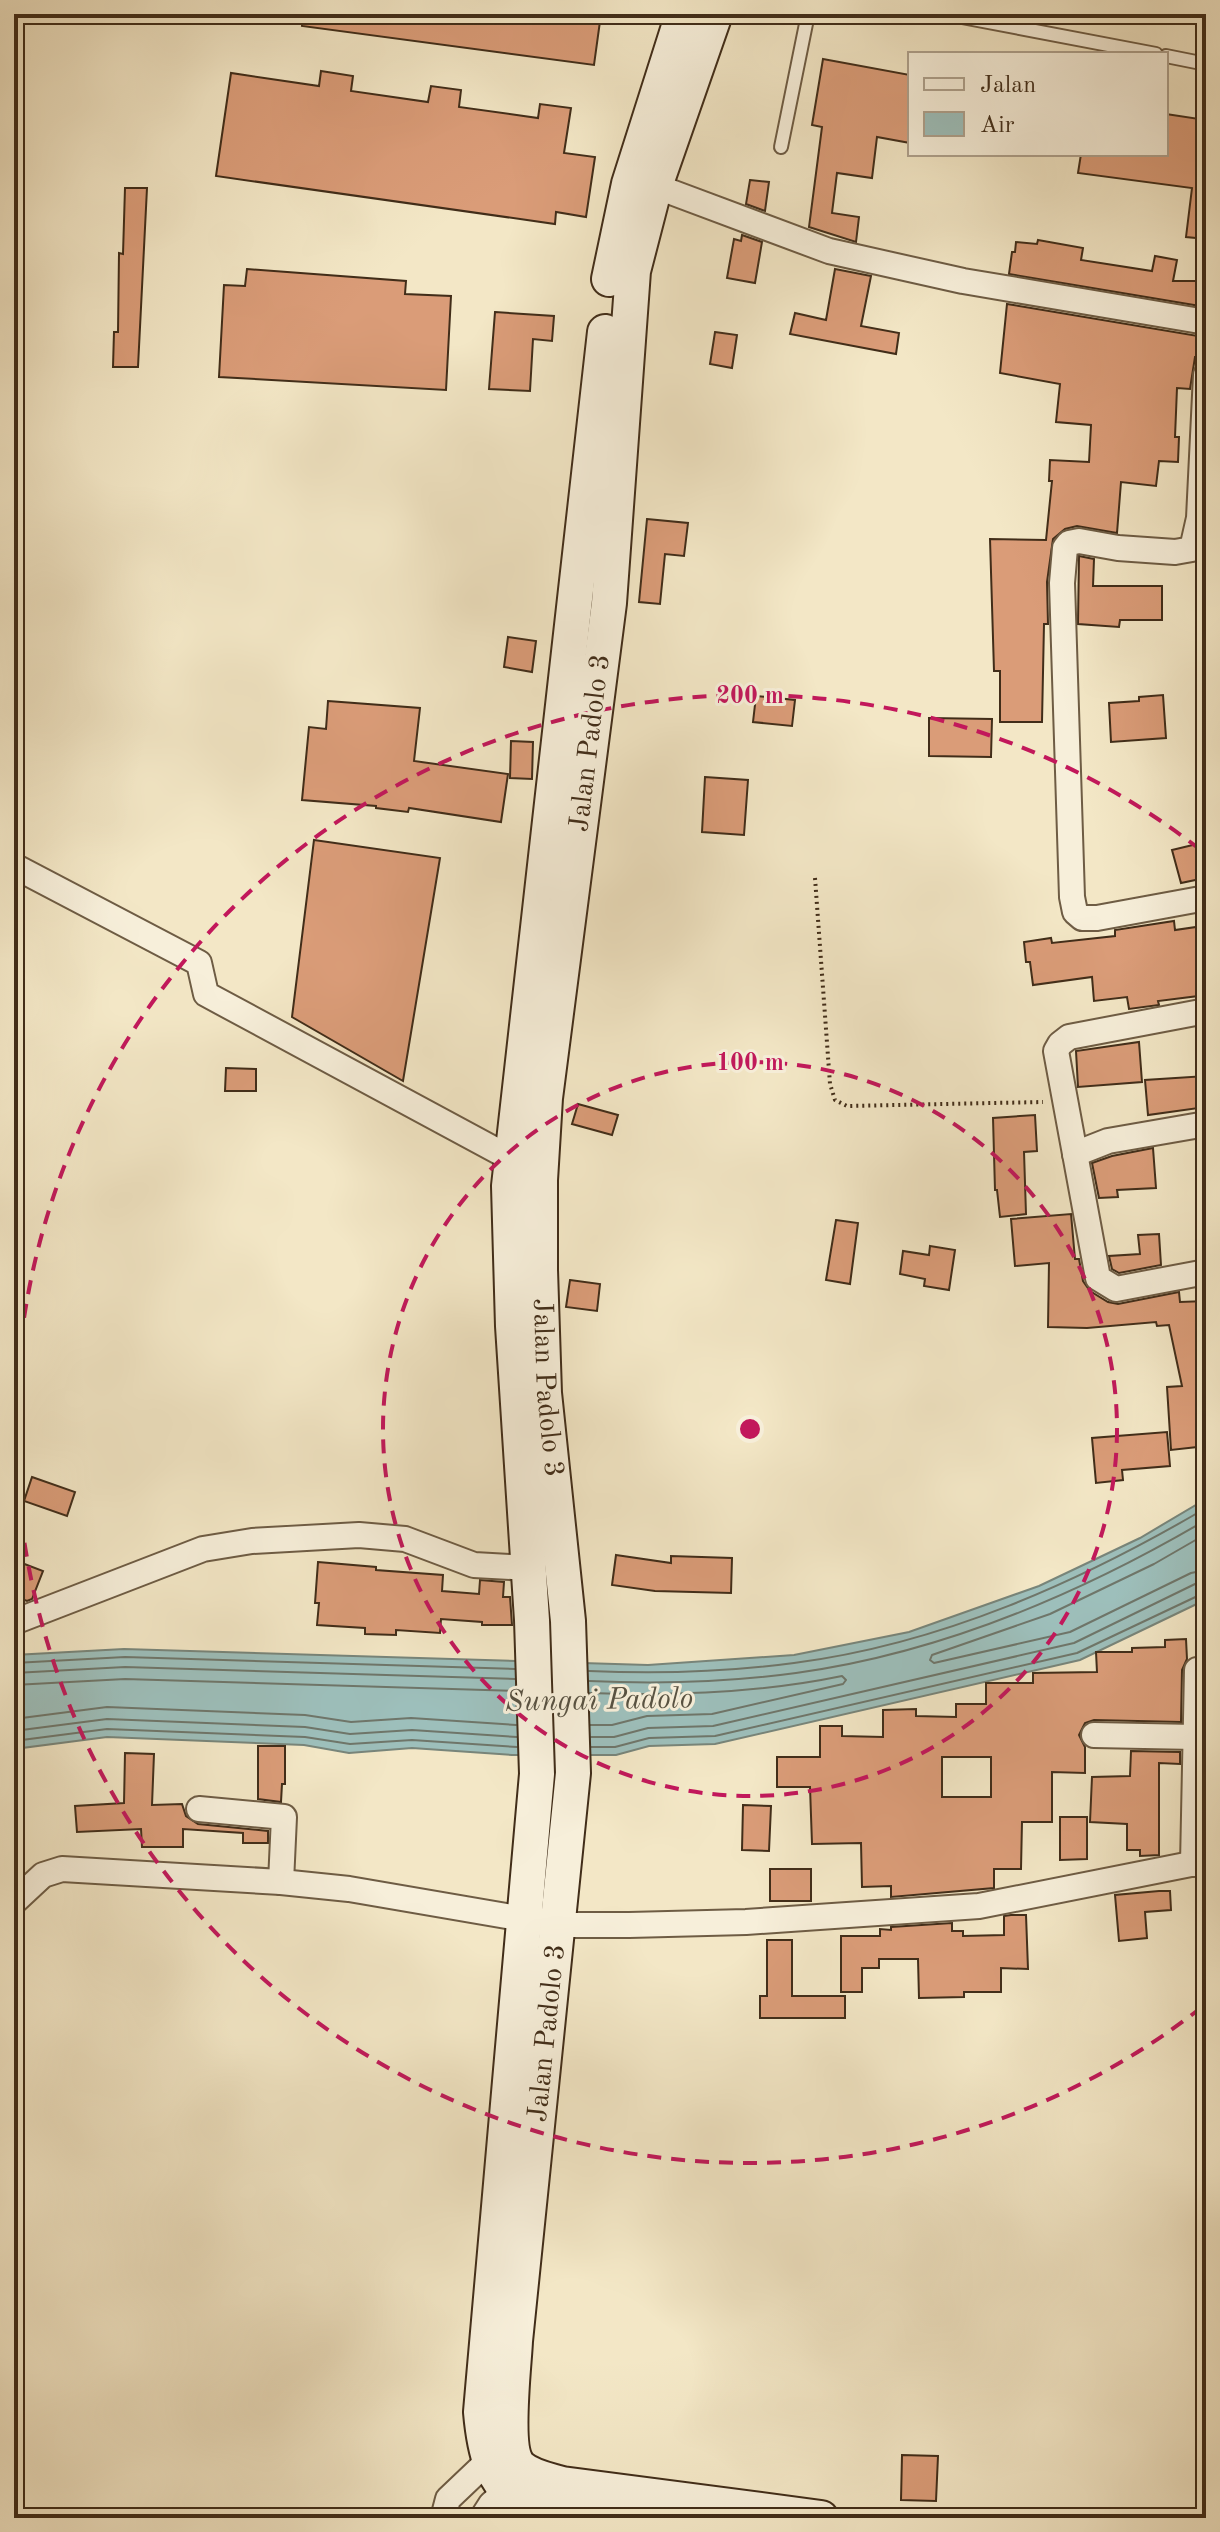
<svg xmlns="http://www.w3.org/2000/svg" width="1220" height="2532" viewBox="0 0 1220 2532" font-family="'Old Standard TT',serif">
	<style>
		.water { fill: #9dbfbb; stroke: #78857a; stroke-width: 2 }
		.lines { fill: none; stroke-linecap: round; stroke-linejoin: round }
		.shore { stroke: #6f766a; stroke-width: 2 }
		.building { fill: #da9c78; stroke: #412d19; stroke-width: 2; fill-rule: evenodd }
		.lane-casing { stroke: #6e5c44; stroke-width: 16 }
		.street-casing { stroke: #6e5c44; stroke-width: 28 }
		.secondary-casing { stroke: #412d19; stroke-width: 38 }
		.path { stroke: #412d19; stroke-width: 4; stroke-dasharray: 2 4; stroke-linecap: butt }
		.lane { stroke: #f7efda; stroke-width: 12 }
		.street { stroke: #f7efda; stroke-width: 24 }
		.secondary { stroke: #f7efda; stroke-width: 34 }
		.ring { fill: none; stroke: #c2185b; stroke-width: 4; stroke-dasharray: 14 10 }
		.labels { text-anchor: middle; dominant-baseline: central; stroke-width: 6; stroke-linejoin: round; paint-order: stroke }
		.street-label { font-size: 28px; fill: #412d19; stroke: #f7efda }
		.water-label { font-size: 30px; font-style: italic; fill: #585242; stroke: #f7efda }
		.centre { fill: #c2185b; stroke: #f7efda; stroke-width: 4 }
		.ring-label { font-size: 24px; text-anchor: middle; font-weight: bold; fill: #c2185b; stroke: #f7efda; stroke-width: 6; stroke-linejoin: round; paint-order: stroke }
	</style>
	<rect width="100%" height="100%" fill="#f3e7c6"/>
	<filter id="stains"><feTurbulence type="fractalNoise" baseFrequency=".0025" numOctaves="4"/><feColorMatrix values="0 0 0 0 .2 0 0 0 0 .09 0 0 0 0 .02 0 0 0 .5 -.17"/></filter>
	<radialGradient id="worn" r=".72"><stop offset=".6" stop-color="#630" stop-opacity="0"/><stop offset="1" stop-color="#630" stop-opacity=".3"/></radialGradient>
	<!-- water -->
	<path class="water" d="M 1206,1499 L 1205,1600 L 1080,1660 L 715,1744 L 649,1746 L 616,1755 L 512,1755 L 412,1748 L 349,1753 L 304,1745 L 107,1737 L 14,1749 L 14,1655 L 124,1649 L 648,1665 L 794,1655 L 909,1632 L 1039,1586 L 1140,1538 Z"/>
	<g class="lines">
		<!-- shore -->
		<g class="shore">
			<path d="M 1206,1534 L 1154,1564 L 1050,1614 L 932,1655 L 930,1660 L 934,1663 L 1070,1632 L 1191,1573 L 1206,1570"/>
			<path d="M 14,1663 L 125,1657 L 515,1669"/>
			<path d="M 589,1671 C 657,1674 727,1672 794,1663 C 941,1644 1080,1582 1206,1508"/>
			<path d="M 14,1673 L 125,1667 L 515,1679"/>
			<path d="M 589,1681 C 656,1684 730,1682 796,1673 C 942,1653 1080,1594 1206,1520"/>
			<path d="M 14,1685 L 125,1679 L 515,1691"/>
			<path d="M 589,1693 C 673,1696 760,1693 842,1676 L 846,1680 L 843,1684 L 712,1714 L 647,1716 L 612,1725 L 590,1725"/>
			<path d="M 14,1719 L 107,1707 L 305,1715 L 351,1722 L 411,1718 L 516,1725"/>
			<path d="M 14,1731 L 107,1719 L 305,1727 L 350,1734 L 412,1730 L 517,1737"/>
			<path d="M 591,1737 L 614,1737 L 648,1728 L 713,1726 L 1074,1643 L 1195,1584 L 1206,1582"/>
			<path d="M 14,1741 L 107,1729 L 305,1737 L 350,1744 L 412,1740 L 517,1747"/>
			<path d="M 591,1747 L 615,1747 L 649,1738 L 715,1736 L 1077,1653 L 1206,1592"/>
		</g>
	</g>
	<!-- building -->
	<g class="building">
		<path d="M 303,14 L 601,14 L 594,65 L 302,26 Z"/>
		<path d="M 823,59 L 910,75 L 910,143 L 877,137 L 872,178 L 837,173 L 832,213 L 859,217 L 856,242 L 809,227 L 822,127 L 812,125 Z"/>
		<path d="M 321,71 L 353,76 L 351,91 L 428,102 L 431,86 L 461,90 L 459,107 L 538,118 L 540,104 L 571,108 L 564,153 L 595,157 L 586,217 L 556,212 L 555,224 L 216,176 L 231,73 L 319,86 Z"/>
		<path d="M 1166,114 L 1206,120 L 1206,239 L 1186,237 L 1192,188 L 1078,173 L 1081,154 L 1166,154 Z"/>
		<path d="M 750,180 L 769,182 L 765,211 L 746,204 Z"/>
		<path d="M 125,188 L 147,188 L 138,367 L 113,367 L 114,332 L 118,332 L 119,253 L 123,254 Z"/>
		<path d="M 742,235 L 762,242 L 755,283 L 727,278 L 734,239 L 741,241 Z"/>
		<path d="M 1038,240 L 1083,248 L 1081,260 L 1152,271 L 1155,256 L 1177,260 L 1173,281 L 1206,281 L 1206,307 L 1009,274 L 1012,252 L 1015,252 L 1016,242 L 1037,244 Z"/>
		<path d="M 247,269 L 406,281 L 405,294 L 451,296 L 446,390 L 219,377 L 224,285 L 245,286 Z"/>
		<path d="M 835,269 L 871,276 L 861,326 L 899,333 L 896,354 L 790,334 L 795,313 L 826,320 Z"/>
		<path d="M 1007,304 L 1204,337 L 1203,357 L 1195,357 L 1190,389 L 1177,388 L 1175,437 L 1179,437 L 1178,462 L 1159,461 L 1156,486 L 1121,482 L 1117,533 L 1077,526 L 1065,529 L 1053,539 L 1047,582 L 1048,624 L 1044,624 L 1042,722 L 1000,722 L 1000,671 L 994,671 L 990,539 L 1046,540 L 1052,481 L 1049,481 L 1050,460 L 1089,462 L 1091,425 L 1056,422 L 1060,384 L 1000,373 Z"/>
		<path d="M 495,312 L 554,316 L 552,341 L 533,339 L 530,391 L 489,389 Z"/>
		<path d="M 715,332 L 737,335 L 732,368 L 710,364 Z"/>
		<path d="M 647,519 L 688,523 L 684,556 L 665,554 L 660,604 L 639,602 Z"/>
		<path d="M 1079,556 L 1094,559 L 1093,586 L 1162,586 L 1162,620 L 1120,620 L 1119,627 L 1078,624 Z"/>
		<path d="M 508,637 L 536,641 L 532,672 L 504,667 Z"/>
		<path d="M 1163,695 L 1166,738 L 1111,742 L 1109,703 L 1139,701 L 1139,697 Z"/>
		<path d="M 756,696 L 795,700 L 792,726 L 753,722 Z"/>
		<path d="M 328,701 L 420,708 L 414,761 L 508,774 L 501,822 L 409,808 L 408,812 L 376,808 L 376,806 L 302,800 L 309,727 L 326,729 Z"/>
		<path d="M 929,718 L 992,719 L 991,757 L 929,756 Z"/>
		<path d="M 511,741 L 533,742 L 532,779 L 510,778 Z"/>
		<path d="M 705,777 L 748,780 L 744,835 L 702,832 Z"/>
		<path d="M 314,840 L 440,858 L 403,1081 L 292,1017 Z"/>
		<path d="M 1197,844 L 1205,878 L 1181,883 L 1172,850 Z"/>
		<path d="M 1174,921 L 1175,930 L 1203,926 L 1206,995 L 1158,1001 L 1159,1005 L 1129,1009 L 1127,997 L 1094,1001 L 1092,977 L 1033,985 L 1030,962 L 1026,962 L 1024,942 L 1051,938 L 1052,943 L 1115,936 L 1115,930 Z"/>
		<path d="M 1139,1042 L 1142,1082 L 1078,1087 L 1076,1051 Z"/>
		<path d="M 226,1068 L 256,1069 L 256,1091 L 225,1091 Z"/>
		<path d="M 1206,1076 L 1206,1107 L 1148,1115 L 1145,1080 Z"/>
		<path d="M 578,1104 L 618,1115 L 612,1135 L 572,1124 Z"/>
		<path d="M 1035,1115 L 1037,1151 L 1024,1152 L 1026,1214 L 1000,1217 L 997,1190 L 995,1190 L 993,1118 Z"/>
		<path d="M 1153,1148 L 1156,1188 L 1117,1190 L 1118,1197 L 1099,1198 L 1092,1163 L 1112,1156 Z"/>
		<path d="M 1071,1214 L 1075,1259 L 1079,1259 L 1083,1281 L 1090,1291 L 1108,1302 L 1118,1304 L 1179,1292 L 1180,1302 L 1206,1301 L 1206,1446 L 1171,1450 L 1167,1387 L 1182,1386 L 1169,1325 L 1157,1326 L 1156,1322 L 1087,1328 L 1048,1327 L 1049,1263 L 1015,1266 L 1011,1219 Z"/>
		<path d="M 836,1220 L 858,1223 L 850,1284 L 826,1280 Z"/>
		<path d="M 1159,1234 L 1161,1265 L 1119,1273 L 1112,1269 L 1109,1256 L 1140,1254 L 1138,1235 Z"/>
		<path d="M 930,1246 L 955,1250 L 949,1290 L 924,1286 L 925,1279 L 900,1274 L 903,1251 L 929,1255 Z"/>
		<path d="M 570,1280 L 600,1284 L 597,1311 L 566,1307 Z"/>
		<path d="M 1167,1432 L 1170,1466 L 1122,1470 L 1123,1480 L 1096,1483 L 1092,1438 Z"/>
		<path d="M 32,1477 L 75,1492 L 67,1516 L 24,1501 Z"/>
		<path d="M 616,1555 L 671,1563 L 671,1556 L 732,1558 L 731,1593 L 655,1591 L 612,1585 Z"/>
		<path d="M 14,1560 L 43,1571 L 32,1599 L 27,1601 L 14,1596 Z"/>
		<path d="M 318,1562 L 376,1567 L 376,1570 L 443,1575 L 442,1591 L 479,1594 L 480,1580 L 504,1582 L 503,1597 L 510,1597 L 512,1625 L 482,1625 L 482,1622 L 441,1619 L 440,1633 L 396,1630 L 396,1635 L 365,1634 L 365,1628 L 317,1625 L 319,1603 L 315,1603 Z"/>
		<path d="M 1186,1639 L 1187,1659 L 1182,1670 L 1181,1722 L 1094,1720 L 1085,1723 L 1079,1735 L 1085,1747 L 1085,1773 L 1052,1772 L 1052,1822 L 1022,1822 L 1021,1869 L 994,1869 L 994,1888 L 891,1897 L 891,1886 L 862,1887 L 861,1843 L 812,1844 L 810,1787 L 777,1787 L 777,1757 L 820,1757 L 820,1726 L 842,1726 L 842,1736 L 883,1737 L 883,1710 L 916,1709 L 916,1716 L 956,1717 L 956,1704 L 986,1704 L 986,1683 L 1033,1683 L 1033,1673 L 1097,1672 L 1096,1652 L 1132,1652 L 1132,1648 L 1165,1647 L 1165,1640 ZM 942,1757 L 991,1757 L 991,1797 L 942,1797 Z"/>
		<path d="M 258,1746 L 285,1746 L 285,1784 L 282,1784 L 281,1802 L 258,1799 Z"/>
		<path d="M 1131,1751 L 1180,1752 L 1180,1764 L 1159,1763 L 1159,1855 L 1140,1856 L 1140,1850 L 1127,1850 L 1127,1824 L 1090,1822 L 1092,1777 L 1130,1776 Z"/>
		<path d="M 125,1753 L 154,1754 L 152,1805 L 182,1804 L 186,1816 L 198,1824 L 268,1831 L 268,1843 L 243,1843 L 243,1833 L 183,1829 L 183,1847 L 142,1847 L 141,1829 L 77,1832 L 75,1806 L 124,1803 Z"/>
		<path d="M 743,1805 L 771,1806 L 769,1851 L 742,1850 Z"/>
		<path d="M 1060,1817 L 1087,1817 L 1087,1859 L 1060,1860 Z"/>
		<rect x="770" y="1869" width="41" height="32"/>
		<path d="M 1159,1891 L 1170,1891 L 1171,1910 L 1145,1912 L 1147,1938 L 1119,1941 L 1115,1895 Z"/>
		<path d="M 1011,1915 L 1026,1915 L 1028,1969 L 1001,1968 L 1001,1992 L 964,1992 L 964,1997 L 919,1998 L 918,1959 L 879,1959 L 879,1968 L 862,1968 L 862,1992 L 841,1992 L 841,1936 L 880,1936 L 880,1929 L 891,1930 L 891,1927 L 952,1923 L 952,1931 L 963,1931 L 963,1936 L 1004,1935 L 1004,1916 Z"/>
		<path d="M 767,1940 L 792,1940 L 792,1996 L 845,1996 L 845,2018 L 760,2018 L 760,1996 L 767,1996 Z"/>
		<path d="M 902,2455 L 938,2456 L 936,2501 L 901,2500 Z"/>
	</g>
	<g class="lines">
		<defs>
			<g id="lane">
				<path d="M 946,14 L 1156,54"/>
				<path d="M 1166,56 L 1206,64"/>
				<path d="M 781,147 L 808,14"/>
			</g>
			<g id="street">
				<path d="M 655,186 L 829,251 L 963,281 L 1206,322"/>
				<path d="M 1206,375 L 1199,518 L 1192,549 L 1175,552 L 1118,548 L 1079,541 L 1069,543 L 1065,548 L 1062,583 L 1072,897 L 1075,912 L 1082,918 L 1097,918 L 1206,898"/>
				<path d="M 14,866 L 199,963 L 206,994 L 512,1159"/>
				<path d="M 1206,1011 L 1069,1037 L 1060,1044 L 1056,1051 L 1098,1278 L 1116,1289 L 1206,1272"/>
				<path d="M 1075,1154 L 1108,1141 L 1206,1124"/>
				<path d="M 14,1622 L 203,1549 L 252,1541 L 359,1535 L 405,1539 L 474,1565 L 529,1568"/>
				<path d="M 1094,1735 L 1195,1737"/>
				<path d="M 199,1809 L 284,1817 L 281,1882"/>
				<path d="M 1193,1864 L 1197,1670 L 1206,1670"/>
				<path d="M 14,1902 L 43,1875 L 62,1869 L 281,1882 L 349,1889 L 559,1925 L 629,1925 L 746,1922 L 979,1906 L 1206,1861"/>
				<path d="M 443,2518 L 448,2499 L 488,2461"/>
				<path d="M 482,2518 L 491,2504 L 506,2491"/>
			</g>
			<g id="secondary">
				<path id="s1" d="M 715,14 L 655,186 L 633,271 L 609,603 L 545,1098 L 540,1180 L 540,1270 L 544,1393 L 568,1621 L 573,1773 L 515,2341 C 514,2366 503,2450 520,2467 C 531,2477 549,2480 562,2484 L 821,2518"/>
				<path d="M 609,279 L 629,184 L 683,14"/>
				<path d="M 605,332 L 509,1186 L 513,1326 L 532,1620 L 537,1774 L 481,2412 C 490,2516 530,2506 620,2518"/>
			</g>
		</defs>
		<!-- lane casing -->
		<use href="#lane" class="lane-casing"/>
		<!-- street casing -->
		<use href="#street" class="street-casing"/>
		<!-- secondary casing -->
		<use href="#secondary" class="secondary-casing"/>
		<!-- path -->
		<path class="path" d="M 815,878 L 830,1084 L 835,1100 L 847,1106 L 1043,1102"/>
		<!-- lane -->
		<use href="#lane" class="lane"/>
		<!-- street -->
		<use href="#street" class="street"/>
		<!-- secondary -->
		<use href="#secondary" class="secondary"/>
	</g>
	<!-- distance rings -->
	<g class="ring">
		<circle cx="750" cy="1429" r="367"/>
		<path d="M1202 2007A734 734 0 1 1 1202 851"/>
	</g>
	<g class="labels">
		<!-- street labels -->
		<g class="street-label">
			<text transform="translate(591 743) rotate(-83)">Jalan Padolo 3</text>
			<text stroke="none"><textPath href="#s1" startOffset="1392">Jalan Padolo 3</textPath></text>
			<text transform="translate(548 2033) rotate(-84)">Jalan Padolo 3</text>
		</g>
		<!-- water labels -->
		<g class="water-label">
			<text transform="translate(599 1701) rotate(-1)">Sungai Padolo</text>
		</g>
	</g>
	<circle cx="750" cy="1429" r="12" class="centre"/>
	<g class="ring-label">
		<text x="750" y="703">200 m</text>
		<text x="750" y="1070">100 m</text>
	</g>
	<!-- margin -->
	<rect width="1220" height="2532" fill="none" stroke="#f3e7c6" stroke-width="48"/>
	<rect x="16" y="16" width="1188" height="2500" fill="none" stroke="#412d19" stroke-width="4"/>
	<rect x="24" y="24" width="1172" height="2484" fill="none" stroke="#412d19" stroke-width="2"/>
	<!-- legend -->
	<rect x="908" y="52" width="260" height="104" fill="#f7efda" stroke="#aea18d" stroke-width="2"/>
	<rect x="924" y="78" width="40" height="12" fill="#f7efda" stroke="#aea18d" stroke-width="2"/>
	<text x="980" y="92" font-size="24" fill="#412d19">Jalan</text>
	<rect x="924" y="112" width="40" height="24" fill="#9dbfbb" stroke="#aea18d" stroke-width="2"/>
	<text x="980" y="132" font-size="24" fill="#412d19">Air</text>
	<rect width="100%" height="100%" filter="url(#stains)"/>
	<rect width="100%" height="100%" fill="url(#worn)"/>
</svg>
